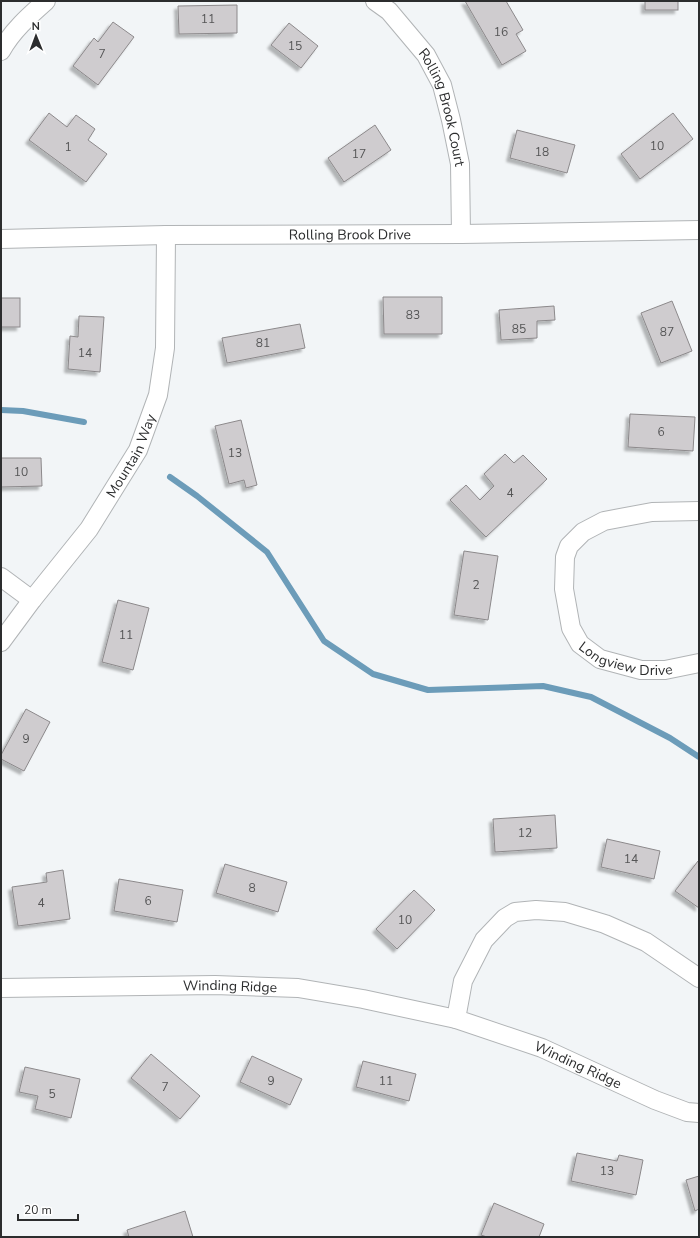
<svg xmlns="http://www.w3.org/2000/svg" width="700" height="1238" viewBox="0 0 700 1238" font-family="'Nunito Sans',sans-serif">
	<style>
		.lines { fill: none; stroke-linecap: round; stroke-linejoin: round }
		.stream { stroke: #6c9cb9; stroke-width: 6 }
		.building { fill: #cfcccf; stroke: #8c898b; filter: url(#shadow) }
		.minor-casing { stroke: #b1b4b6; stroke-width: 20 }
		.minor { stroke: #fff; stroke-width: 18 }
		.labels { text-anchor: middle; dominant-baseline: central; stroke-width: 3.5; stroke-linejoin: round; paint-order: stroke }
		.number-label { font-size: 12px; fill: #555556 }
		.street-label { font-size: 14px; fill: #2c2d2e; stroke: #fff }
	</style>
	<defs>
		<filter id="shadow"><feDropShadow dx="-3.5" dy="3.5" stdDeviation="1" flood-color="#0004"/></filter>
	</defs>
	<rect width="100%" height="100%" fill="#f2f5f7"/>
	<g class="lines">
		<!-- stream -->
		<g class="stream">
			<path d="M 1,410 L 23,411 L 84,422"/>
			<path d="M 170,477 L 197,496 L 267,552 L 324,641 L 373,674 L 428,690 L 543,686 L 591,697 L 670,738 L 699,757"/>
		</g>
	</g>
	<!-- building -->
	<g class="building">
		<path d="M 465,1 L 506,1 L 523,30 L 516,34 L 526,51 L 502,65 Z"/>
		<rect x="645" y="1" width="33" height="9"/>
		<path d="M 237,5 L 237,33 L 179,34 L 178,6 Z"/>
		<path d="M 113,22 L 134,37 L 98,85 L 73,66 L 94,38 L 98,42 Z"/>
		<path d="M 289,23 L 318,46 L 301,68 L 271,45 Z"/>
		<path d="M 49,113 L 67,127 L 76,115 L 95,129 L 88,140 L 107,154 L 86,182 L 29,140 Z"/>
		<path d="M 673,113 L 693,139 L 640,179 L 621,154 Z"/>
		<path d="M 375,125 L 391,150 L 344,182 L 328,158 Z"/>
		<path d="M 517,130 L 575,145 L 567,173 L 510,158 Z"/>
		<path d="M 383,297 L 442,297 L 442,334 L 384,334 Z"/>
		<rect x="1" y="298" width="19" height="29"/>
		<path d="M 672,301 L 692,351 L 661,363 L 641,313 Z"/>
		<path d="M 554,306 L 555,320 L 537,321 L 537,338 L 501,340 L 499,310 Z"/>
		<path d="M 79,316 L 104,317 L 100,372 L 68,369 L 70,336 L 78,337 Z"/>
		<path d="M 300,324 L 305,348 L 227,363 L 222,338 Z"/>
		<path d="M 630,414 L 695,417 L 693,451 L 628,447 Z"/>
		<path d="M 241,420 L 257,485 L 246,488 L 244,480 L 229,484 L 215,426 Z"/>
		<path d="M 505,454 L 514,463 L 523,455 L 547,479 L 486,537 L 450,500 L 466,485 L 480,500 L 494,486 L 484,474 Z"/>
		<path d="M 1,458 L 41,458 L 42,486 L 1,487 Z"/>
		<path d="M 464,551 L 498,556 L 488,620 L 454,615 Z"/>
		<path d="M 118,600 L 149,608 L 133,670 L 102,662 Z"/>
		<path d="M 26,709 L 50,722 L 24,771 L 1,759 L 1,755 Z"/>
		<path d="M 555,815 L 557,848 L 495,852 L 493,819 Z"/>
		<path d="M 607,839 L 660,851 L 654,879 L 601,867 Z"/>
		<path d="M 698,861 L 699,862 L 699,908 L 675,891 Z"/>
		<path d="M 225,864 L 287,882 L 278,912 L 216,893 Z"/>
		<path d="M 63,870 L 70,919 L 18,926 L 12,887 L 47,882 L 46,873 Z"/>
		<path d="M 119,879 L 183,890 L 177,922 L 114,911 Z"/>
		<path d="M 414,890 L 435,910 L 397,949 L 376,929 Z"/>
		<path d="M 151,1054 L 200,1096 L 180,1119 L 131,1078 Z"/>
		<path d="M 252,1056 L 302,1079 L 290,1105 L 240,1082 Z"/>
		<path d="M 363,1061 L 416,1074 L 409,1101 L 356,1087 Z"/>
		<path d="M 25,1067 L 80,1079 L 71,1118 L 35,1109 L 38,1096 L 19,1092 Z"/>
		<path d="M 577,1153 L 617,1161 L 619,1155 L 643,1160 L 636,1195 L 571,1181 Z"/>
		<path d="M 699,1176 L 699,1209 L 695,1211 L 686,1180 Z"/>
		<path d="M 494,1203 L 544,1224 L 539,1237 L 487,1237 L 481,1235 Z"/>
		<path d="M 185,1211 L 193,1237 L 129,1237 L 127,1230 Z"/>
	</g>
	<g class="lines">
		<defs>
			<g id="minor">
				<path id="s1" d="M 375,1 L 389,11 L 426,55 L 442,85 L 451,120 L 460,164 L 461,234"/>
				<path d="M 1,51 C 12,31 29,16 46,1"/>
				<path id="s2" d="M 1,239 L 166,235 L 461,234 L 699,230"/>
				<path id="s3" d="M 699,511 L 652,512 L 604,521 L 583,532 L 569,546 L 565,557 L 564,589 L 571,628 L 580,644 L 600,659 L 641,670 L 665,670 L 699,663"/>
				<path d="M 1,577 L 32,600"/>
				<path id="s4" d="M 1,642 L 32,600 L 89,529 L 138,450 L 158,395 L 165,348 L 166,235"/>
				<path id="s5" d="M 699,978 L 646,942 L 605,924 L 565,912 L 536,910 L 515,912 L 505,918 L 484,940 L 463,981 L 456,1019 L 542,1048 L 655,1100 L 687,1112 L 699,1113"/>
				<path id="s6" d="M 1,988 L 215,985 L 298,988 L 363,999 L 456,1019"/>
			</g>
		</defs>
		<!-- minor casing -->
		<use href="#minor" class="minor-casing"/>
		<!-- minor -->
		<use href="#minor" class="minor"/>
	</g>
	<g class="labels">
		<!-- number labels -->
		<g class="number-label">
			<text x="208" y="19">11</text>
			<text x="501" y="32">16</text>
			<text x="295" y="46">15</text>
			<text x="102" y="54">7</text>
			<text x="657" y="146">10</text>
			<text x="68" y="147">1</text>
			<text x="542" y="152">18</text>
			<text x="359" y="154">17</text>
			<text x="413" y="315">83</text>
			<text x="519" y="329">85</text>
			<text x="667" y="332">87</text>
			<text x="263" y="343">81</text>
			<text x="85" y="353">14</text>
			<text x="661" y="432">6</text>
			<text x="235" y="453">13</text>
			<text x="21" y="472">10</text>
			<text x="510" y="493">4</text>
			<text x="476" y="585">2</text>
			<text x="126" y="635">11</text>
			<text x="26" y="739">9</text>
			<text x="525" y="833">12</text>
			<text x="631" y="859">14</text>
			<text x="252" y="888">8</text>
			<text x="148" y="901">6</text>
			<text x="41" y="903">4</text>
			<text x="405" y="920">10</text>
			<text x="271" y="1081">9</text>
			<text x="386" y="1081">11</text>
			<text x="165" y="1087">7</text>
			<text x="52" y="1094">5</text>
			<text x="607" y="1171">13</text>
		</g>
		<!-- street labels -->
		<g class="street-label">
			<text stroke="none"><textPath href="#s1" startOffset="130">Rolling Brook Court</textPath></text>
			<text stroke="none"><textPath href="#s2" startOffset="349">Rolling Brook Drive</textPath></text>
			<text stroke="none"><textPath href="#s4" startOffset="228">Mountain Way</textPath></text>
			<text stroke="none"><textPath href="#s3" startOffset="291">Longview Drive</textPath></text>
			<text stroke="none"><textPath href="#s6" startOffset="229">Winding Ridge</textPath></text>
			<text stroke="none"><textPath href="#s5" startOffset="458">Winding Ridge</textPath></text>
		</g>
	</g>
	<!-- border -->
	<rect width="700" height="1238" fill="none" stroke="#2c2d2e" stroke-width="4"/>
	<!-- north arrow -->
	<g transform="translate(36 36) rotate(359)" stroke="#ffffff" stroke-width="3" paint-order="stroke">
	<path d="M0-3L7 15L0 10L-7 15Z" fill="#2c2d2e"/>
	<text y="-6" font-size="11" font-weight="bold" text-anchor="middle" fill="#2c2d2e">N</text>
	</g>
	<!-- scale -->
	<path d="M18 1214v6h60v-6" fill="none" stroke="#2c2d2e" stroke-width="2"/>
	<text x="24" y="1214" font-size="12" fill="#2c2d2e" stroke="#ffffff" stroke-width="3" paint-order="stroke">20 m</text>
</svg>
